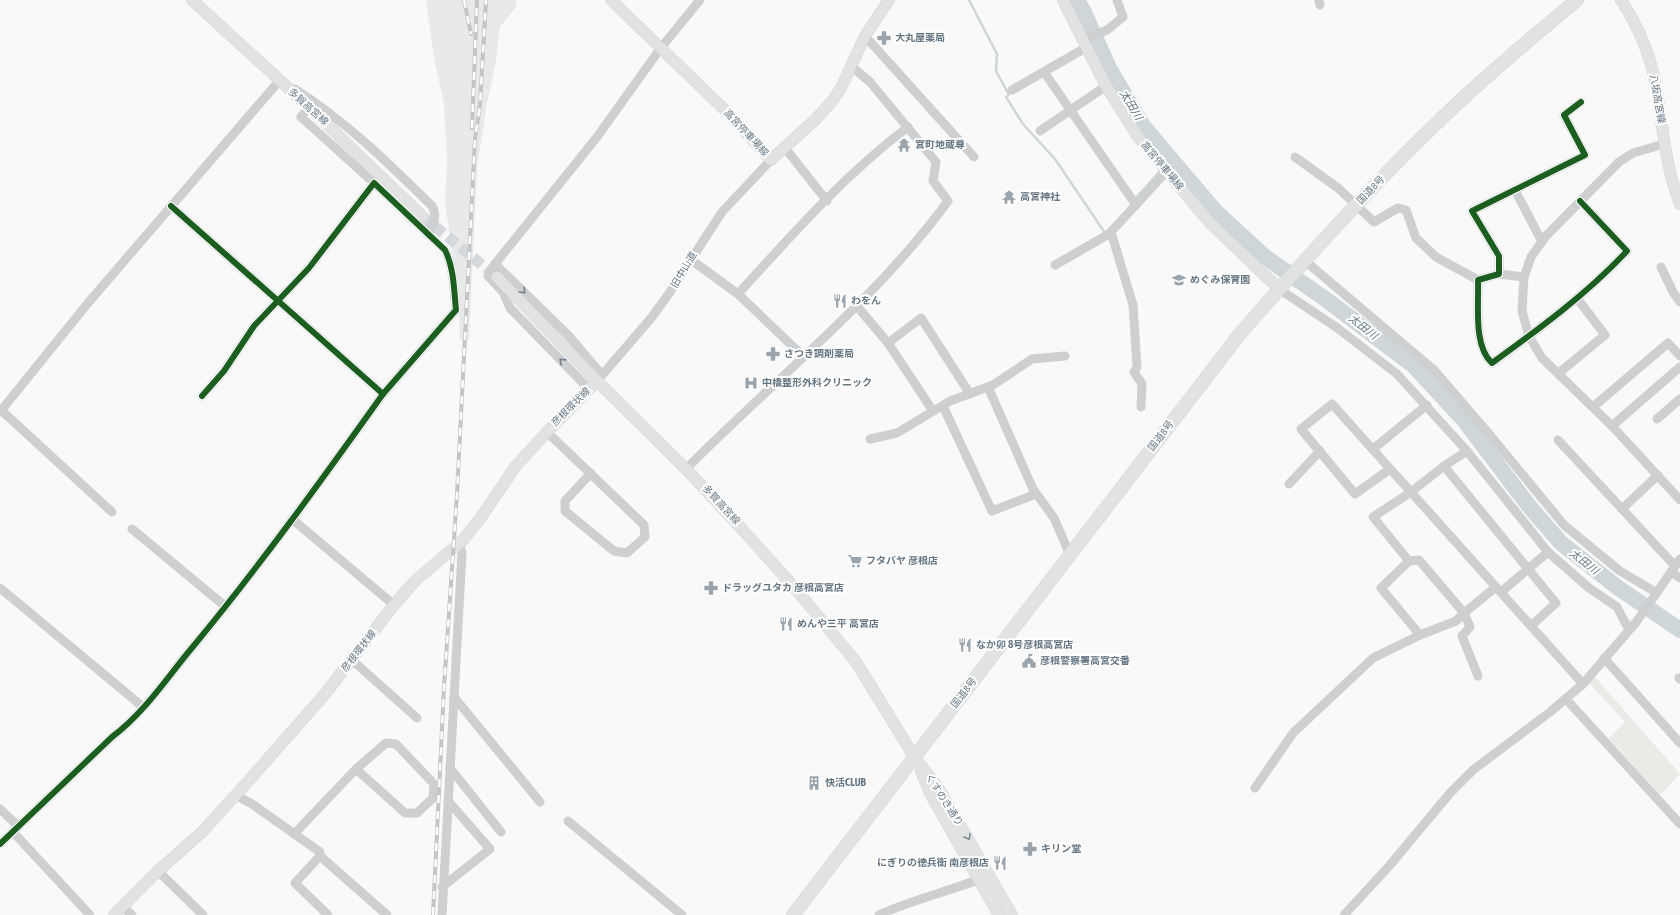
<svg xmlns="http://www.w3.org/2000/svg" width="1680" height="915" viewBox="0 0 1680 915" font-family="'Fira Sans Condensed','Noto Sans JP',sans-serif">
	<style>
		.built { fill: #e8e9e9 }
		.green { fill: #e8ebe6 }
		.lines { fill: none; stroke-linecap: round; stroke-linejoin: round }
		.stream { stroke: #ced6d9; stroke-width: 2.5 }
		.river { stroke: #ced6d9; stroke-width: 16 }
		.major-tunnel { stroke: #d4d8dc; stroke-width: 11; stroke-dasharray: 11 5.5; stroke-linecap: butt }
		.major-casing { stroke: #d5d6d7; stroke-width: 12 }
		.highway-casing { stroke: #d5d6d6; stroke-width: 14 }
		.minor { stroke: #cecfd0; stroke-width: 9 }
		.major { stroke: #e1e2e2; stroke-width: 11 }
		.highway { stroke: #e1e2e2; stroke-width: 13 }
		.rail-casing { stroke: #c3c5c6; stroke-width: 4 }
		.rail { stroke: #fff; stroke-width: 2.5; stroke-dasharray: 8; stroke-linecap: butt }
		.cycleway-casing { stroke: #fff; stroke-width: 8 }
		.cycleway { stroke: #1b5e20; stroke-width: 6 }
		.oneway { stroke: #707f8b }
		.oneway2 { stroke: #7e8c96 }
		.labels { text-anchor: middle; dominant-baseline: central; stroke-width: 4; stroke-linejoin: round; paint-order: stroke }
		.poi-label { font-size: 10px; font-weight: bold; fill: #657683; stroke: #fff; text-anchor: start }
		.street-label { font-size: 10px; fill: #657683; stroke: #fff }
		.water-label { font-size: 11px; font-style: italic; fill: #60757c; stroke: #fff }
	</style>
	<rect width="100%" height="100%" fill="#f9f9f9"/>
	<!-- built -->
	<path class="built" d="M 426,0 L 516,0 L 516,7 L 500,27 L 496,61 L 487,103 L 481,143 L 477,169 L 469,341 L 460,340 L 458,292 L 445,203 L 447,161 L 444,104 L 434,58 Z"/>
	<!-- green -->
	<path class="green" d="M 1595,677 L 1680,774 L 1660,795 L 1609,738 L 1625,722 L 1589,683 Z"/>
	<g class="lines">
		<!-- stream -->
		<g class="stream">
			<path d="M 969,0 L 997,54 L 996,71 L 1009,95 L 1006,97 L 1023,124 L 1055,159 L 1105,233"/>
			<path d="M 1166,166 L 1173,161"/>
			<path d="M 1135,199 L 1161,170"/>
		</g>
		<!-- river -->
		<path class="river" d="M 1077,0 L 1084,12 L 1109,68 L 1143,126 L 1215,211 L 1265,257 L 1324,298 L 1413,365 L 1463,419 L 1529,506 L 1561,543 L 1617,587 L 1680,630"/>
		<!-- major-tunnel -->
		<path class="major-tunnel" d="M 422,216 L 497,277"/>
		<defs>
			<g id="major">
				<path d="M 192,0 L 309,107 L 422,216"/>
				<path d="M 611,0 L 729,114 L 771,160 L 816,119 L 833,100 L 841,88 L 865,36 L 889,0"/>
				<path d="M 1063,0 L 1106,86 L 1138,137 L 1209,222 L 1279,289"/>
				<path d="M 1621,0 C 1638,26 1651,56 1656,87 C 1663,126 1665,166 1680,204"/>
				<path d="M 497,277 L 597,381 L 686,469 L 741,528 L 794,587 L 856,662 L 915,758 L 939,789 L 1012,915"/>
				<path d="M 921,771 L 931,795 L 999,915"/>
				<path d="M 114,915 L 158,871 L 202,832 L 244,786 L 325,694 L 394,605 L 415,581 L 463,540 L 482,516 L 515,467 L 547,432 L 597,381"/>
			</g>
			<path id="highway" d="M 793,915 L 1239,335 C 1304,260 1370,187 1442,118 C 1485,77 1531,38 1577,0"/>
		</defs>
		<!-- major casing -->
		<use href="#major" class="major-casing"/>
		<!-- highway casing -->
		<use href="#highway" class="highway-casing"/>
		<!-- minor -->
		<g class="minor">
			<path d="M 1319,0 L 1320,5"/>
			<path d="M 865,36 L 974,157"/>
			<path d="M 1084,40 L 1107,30 L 1123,17 L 1117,0"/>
			<path d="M 1044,72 L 1136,205"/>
			<path d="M 295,89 C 347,122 389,164 432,206 C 438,216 433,224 428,234"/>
			<path d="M 1012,90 L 1087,47"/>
			<path d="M 309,107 L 301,117 L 374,183"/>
			<path d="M 1040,131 L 1106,86"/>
			<path d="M 1664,144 L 1633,153 L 1619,162 L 1545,237 L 1531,257 L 1524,277 L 1522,311 L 1529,336 L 1542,358 L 1612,426 L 1680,500"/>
			<path d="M 785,148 L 827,201"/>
			<path d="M 1295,157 L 1338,188 L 1374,222 L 1398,208 L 1406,210 L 1416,238 L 1436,257 L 1478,280"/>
			<path d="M 1515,190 L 1542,242"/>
			<path d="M 1580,201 L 1627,251 C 1587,294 1539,329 1492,363 C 1473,346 1479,305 1478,280 L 1499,274 L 1499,256 L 1472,211 L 1585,155 L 1564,115 L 1581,102"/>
			<path d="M 171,206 L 383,394 L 456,310 C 454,290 454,268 445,250 L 374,183 L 309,268 L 254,326 L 224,371 L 202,396"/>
			<path d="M 1111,232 L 1133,305 L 1137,367 L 1134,372 L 1142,384 L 1141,407"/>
			<path d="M 690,259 L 738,294 L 804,357"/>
			<path d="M 1304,260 L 1434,370 L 1490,435 L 1564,525 L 1620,571 L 1657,593"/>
			<path d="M 495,264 L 568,335 L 602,375"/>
			<path d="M 1055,265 L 1109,234 L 1167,171"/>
			<path d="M 1661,267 L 1673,292 L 1680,302"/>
			<path d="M 1499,274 L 1524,277"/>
			<path d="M 1279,289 L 1336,327 L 1397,374 L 1467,451 L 1548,552 L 1589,588 L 1617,607 L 1629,630"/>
			<path d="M 738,294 C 791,236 844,175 908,127"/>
			<path d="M 856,305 L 888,343"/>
			<path d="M 1559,373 L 1605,335 L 1577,298"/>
			<path d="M 597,381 L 652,317 L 670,292 L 722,212 L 771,160"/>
			<path d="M 988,387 L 1033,489 L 1054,518 L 1070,555"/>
			<path d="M 589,389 L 510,308 L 503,292 L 488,276 L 495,264 L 597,137 L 660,49 L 700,0"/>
			<path d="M 943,406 L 992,511 L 1036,494"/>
			<path d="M 1593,407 L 1668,343 L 1680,356"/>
			<path d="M 1,410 L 112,512"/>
			<path d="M 933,411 L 888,343 L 921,318 L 970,394"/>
			<path d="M 0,412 L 88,303 L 279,81"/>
			<path d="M 1657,419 L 1680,399"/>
			<path d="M 1612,426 L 1680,367"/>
			<path d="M 547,432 L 644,525 L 645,537 L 627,553 L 614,551 L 565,511 L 565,501 L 591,473"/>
			<path d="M 870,439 L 897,433 L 950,401 L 993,385 L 1032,359 L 1065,356"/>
			<path d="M 1558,440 L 1675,566"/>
			<path d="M 1373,449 L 1427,405"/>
			<path d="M 1444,466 L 1467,451"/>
			<path d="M 686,469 C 774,380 874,302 948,201 L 933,181 L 936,162 L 870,82 L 851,66"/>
			<path d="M 1390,469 L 1355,494 L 1301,429 L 1332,404 L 1583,684"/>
			<path d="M 1289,484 L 1320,451"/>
			<path d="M 1622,509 L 1658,475"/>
			<path d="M 292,519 L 394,605"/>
			<path d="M 132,529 L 226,607"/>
			<path d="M 1409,561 L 1419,560 L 1464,613 L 1456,621 L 1420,635 L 1381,588 L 1409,561 L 1373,517 L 1411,492 L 1444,466 L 1556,603 L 1531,626"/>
			<path d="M 1671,572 L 1680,578"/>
			<path d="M 0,588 L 143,707"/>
			<path d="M 1501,592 L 1548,552"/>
			<path d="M 1604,658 L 1680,743"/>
			<path d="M 352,660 L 417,718"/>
			<path d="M 1478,676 L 1462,636 L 1470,627 L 1464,613 L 1496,587"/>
			<path d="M 1679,678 L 1680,679"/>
			<path d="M 454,697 L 540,802"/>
			<path d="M 1566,699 L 1680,824"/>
			<path d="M 450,768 L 501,832"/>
			<path d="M 1255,788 L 1293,733 L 1373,658 L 1420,635"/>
			<path d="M 237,793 L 241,798 L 252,804 L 320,852 L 320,856 L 387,915"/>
			<path d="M 0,809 L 18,826"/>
			<path d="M 568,821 L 682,915"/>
			<path d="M 13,832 L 90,915"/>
			<path d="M 294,834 L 356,769 L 386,743 L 396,744 L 434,784 L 433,798 L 417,813 L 405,813 L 356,769"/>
			<path d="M 0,844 L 112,737 C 144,713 166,679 191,649 C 259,567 321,481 383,394"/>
			<path d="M 320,856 L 295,883 L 328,915"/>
			<path d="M 158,871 L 203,915"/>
			<path d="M 442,887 L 490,849 L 448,801"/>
			<path d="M 122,906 L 132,915"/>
			<path d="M 442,915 L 462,553 L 459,543"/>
			<path d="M 879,915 C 913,899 951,891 985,877"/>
			<path d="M 1344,915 L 1390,865 L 1451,792 L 1473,770 L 1550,712 L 1583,684 L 1637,621 L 1680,559"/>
		</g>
		<!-- major -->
		<use href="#major" class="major"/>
		<!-- highway -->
		<use href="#highway" class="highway"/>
		<defs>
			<g id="rail">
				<path d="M 464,0 L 471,34"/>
				<path d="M 472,128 L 477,0"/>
				<path d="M 433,915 L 444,687 L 457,494 L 475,139 L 480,105 L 486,0"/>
			</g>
		</defs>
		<!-- rail casing -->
		<use href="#rail" class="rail-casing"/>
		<!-- rail -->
		<use href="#rail" class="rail"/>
		<defs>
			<g id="cycleway">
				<path d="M 1580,201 L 1627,251 C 1587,294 1539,329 1492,363 C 1473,346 1479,305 1478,280 L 1499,274 L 1499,256 L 1472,211 L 1585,155 L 1564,115 L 1581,102"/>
				<path d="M 171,206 L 383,394 L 456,310 C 454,290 454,268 445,250 L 374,183 L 309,268 L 254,326 L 224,371 L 202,396"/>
				<path d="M 0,844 L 112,737 C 144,713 166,679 191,649 C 259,567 321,481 383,394"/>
			</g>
		</defs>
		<!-- cycleway casing -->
		<use href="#cycleway" class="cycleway-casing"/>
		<!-- cycleway -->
		<use href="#cycleway" class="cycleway"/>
	</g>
	<!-- one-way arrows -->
	<defs><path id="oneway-chevron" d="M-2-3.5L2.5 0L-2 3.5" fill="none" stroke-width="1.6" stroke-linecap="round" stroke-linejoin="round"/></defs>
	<g class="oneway">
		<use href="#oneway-chevron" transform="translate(523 291) rotate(45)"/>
		<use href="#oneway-chevron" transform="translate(562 361) rotate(-136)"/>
	</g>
	<use class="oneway2" href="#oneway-chevron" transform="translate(968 837) rotate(61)"/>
	<!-- icons -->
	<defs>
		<symbol id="pharmacy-bare" viewBox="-9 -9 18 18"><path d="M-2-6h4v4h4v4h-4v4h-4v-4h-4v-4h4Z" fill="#99a4ac" stroke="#fff" stroke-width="2.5" paint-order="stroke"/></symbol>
		<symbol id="temple-bare" viewBox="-9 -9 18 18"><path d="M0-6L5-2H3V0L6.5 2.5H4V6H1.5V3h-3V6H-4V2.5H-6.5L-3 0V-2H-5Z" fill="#99a4ac" stroke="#fff" stroke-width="2.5" paint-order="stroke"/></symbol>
		<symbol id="school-bare" viewBox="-9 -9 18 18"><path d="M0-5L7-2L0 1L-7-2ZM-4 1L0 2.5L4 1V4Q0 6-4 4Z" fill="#99a4ac" stroke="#fff" stroke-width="2.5" paint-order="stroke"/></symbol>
		<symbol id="restaurant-bare" viewBox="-9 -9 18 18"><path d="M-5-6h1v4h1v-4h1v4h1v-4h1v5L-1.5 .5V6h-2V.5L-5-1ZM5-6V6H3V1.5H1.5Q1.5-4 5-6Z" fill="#99a4ac" stroke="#fff" stroke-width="2.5" paint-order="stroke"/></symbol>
		<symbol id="hospital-bare" viewBox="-9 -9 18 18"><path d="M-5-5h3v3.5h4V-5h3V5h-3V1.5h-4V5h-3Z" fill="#99a4ac" stroke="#fff" stroke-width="2.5" paint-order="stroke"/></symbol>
		<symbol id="supermarket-bare" viewBox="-9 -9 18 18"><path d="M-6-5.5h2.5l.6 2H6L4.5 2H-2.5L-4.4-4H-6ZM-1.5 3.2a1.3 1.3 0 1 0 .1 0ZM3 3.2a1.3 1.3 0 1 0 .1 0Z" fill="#99a4ac" stroke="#fff" stroke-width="2.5" paint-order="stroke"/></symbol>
		<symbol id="civic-bare" viewBox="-9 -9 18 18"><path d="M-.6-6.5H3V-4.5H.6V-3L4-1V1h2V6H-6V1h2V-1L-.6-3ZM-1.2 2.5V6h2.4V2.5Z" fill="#99a4ac" stroke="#fff" stroke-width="2.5" paint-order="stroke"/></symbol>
		<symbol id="building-bare" viewBox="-9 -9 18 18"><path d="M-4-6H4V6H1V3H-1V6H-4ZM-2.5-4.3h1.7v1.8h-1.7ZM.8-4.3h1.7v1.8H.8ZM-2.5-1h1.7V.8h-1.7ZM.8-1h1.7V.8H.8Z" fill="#99a4ac" stroke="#fff" stroke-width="2.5" paint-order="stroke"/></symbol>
	</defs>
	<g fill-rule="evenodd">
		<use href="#pharmacy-bare" x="874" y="28" width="20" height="20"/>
		<use href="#temple-bare" x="894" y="135" width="20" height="20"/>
		<use href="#temple-bare" x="999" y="187" width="20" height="20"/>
		<use href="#school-bare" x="1169" y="270" width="20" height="20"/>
		<use href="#restaurant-bare" x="830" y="291" width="20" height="20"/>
		<use href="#pharmacy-bare" x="763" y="344" width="20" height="20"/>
		<use href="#hospital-bare" x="741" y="373" width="20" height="20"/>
		<use href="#supermarket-bare" x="845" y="551" width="20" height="20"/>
		<use href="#pharmacy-bare" x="701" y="578" width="20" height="20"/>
		<use href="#restaurant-bare" x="776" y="614" width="20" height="20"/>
		<use href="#restaurant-bare" x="955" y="635" width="20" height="20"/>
		<use href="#civic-bare" x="1019" y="651" width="20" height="20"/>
		<use href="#building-bare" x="804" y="773" width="20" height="20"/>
		<use href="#pharmacy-bare" x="1020" y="839" width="20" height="20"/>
		<use href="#restaurant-bare" x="990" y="853" width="20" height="20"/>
	</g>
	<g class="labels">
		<!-- poi labels -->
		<g class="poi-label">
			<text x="895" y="38">大丸屋薬局</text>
			<text x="915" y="145">宮町地蔵尊</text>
			<text x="1020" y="197">高宮神社</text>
			<text x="1190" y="280">めぐみ保育園</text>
			<text x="851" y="301">わをん</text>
			<text x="784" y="354">さつき調剤薬局</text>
			<text x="762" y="383">中橋整形外科クリニック</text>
			<text x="866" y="561">フタバヤ 彦根店</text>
			<text x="722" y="588">ドラッグユタカ 彦根高宮店</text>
			<text x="797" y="624">めんや三平 高宮店</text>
			<text x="976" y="645">なか卯 8号彦根高宮店</text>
			<text x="1040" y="661">彦根警察署高宮交番</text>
			<text x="825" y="783">快活CLUB</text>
			<text x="1041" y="849">キリン堂</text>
			<text x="989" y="863" text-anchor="end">にぎりの徳兵衛 南彦根店</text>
		</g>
		<!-- street labels -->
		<g class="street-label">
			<text transform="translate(1657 99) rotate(80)">八坂高宮線</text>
			<text transform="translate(308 107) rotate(42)">多賀高宮線</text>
			<text transform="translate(746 133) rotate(47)">高宮停車場線</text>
			<text transform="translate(1162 166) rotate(50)">高宮停車場線</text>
			<text transform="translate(1371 190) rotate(-46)">国道8号</text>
			<text transform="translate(684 270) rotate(-59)">旧中山道</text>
			<text transform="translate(571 407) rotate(-45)">彦根環状線</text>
			<text transform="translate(1161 436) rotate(-53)">国道8号</text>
			<text transform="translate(721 505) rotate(47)">多賀高宮線</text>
			<text transform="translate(359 651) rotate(-52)">彦根環状線</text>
			<text transform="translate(964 693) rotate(-53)">国道8号</text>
			<text transform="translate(944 800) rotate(57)">くすのき通り</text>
		</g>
		<!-- water labels -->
		<g class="water-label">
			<text transform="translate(1131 105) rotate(59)">太田川</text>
			<text transform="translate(1363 327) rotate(38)">太田川</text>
			<text transform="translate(1584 562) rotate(38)">太田川</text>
		</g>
	</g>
</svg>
